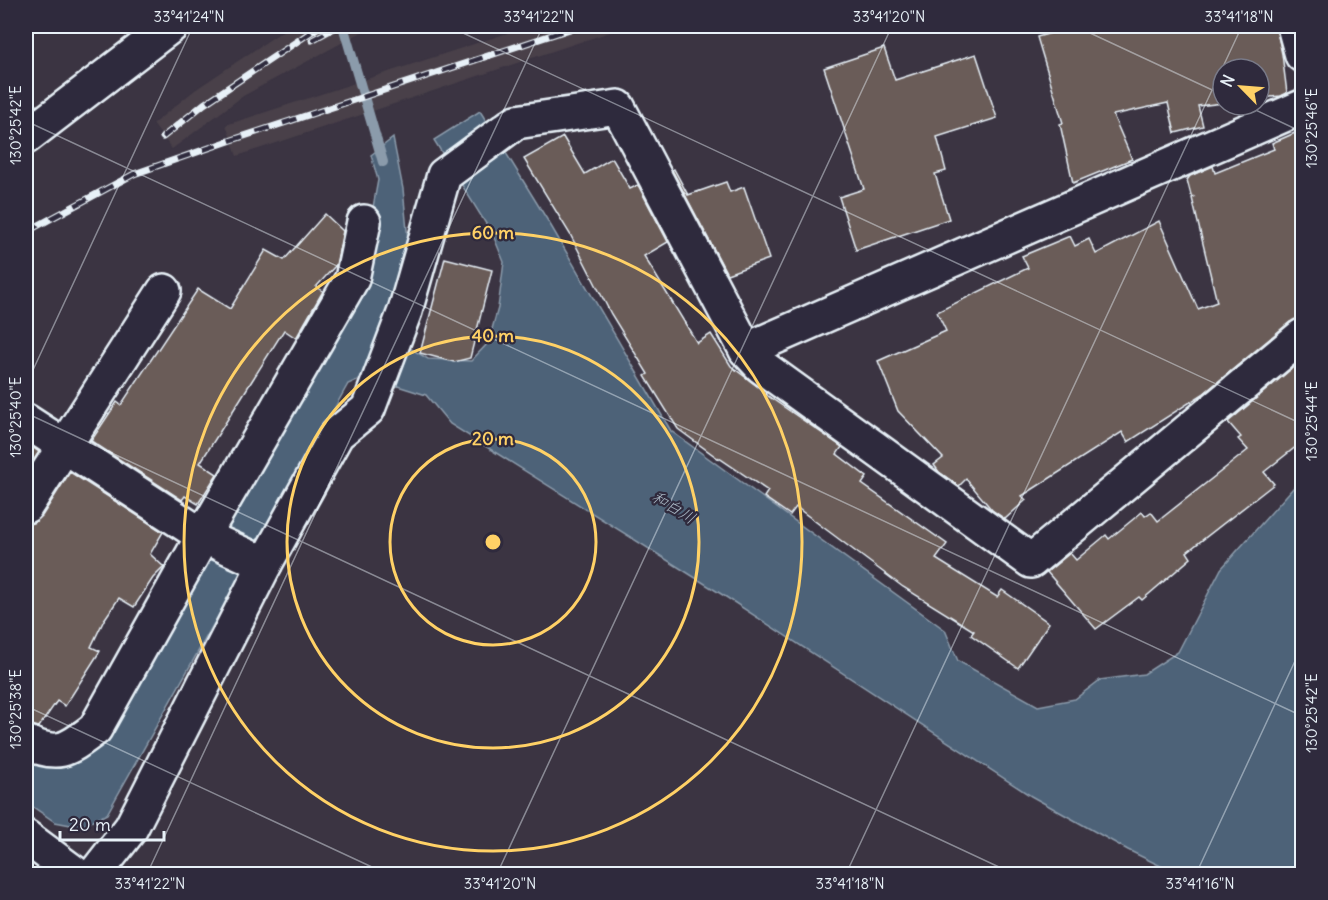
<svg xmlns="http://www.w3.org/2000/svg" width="1328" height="900" viewBox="0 0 1328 900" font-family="Delius,'Klee One',sans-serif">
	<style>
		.built { fill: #494049 }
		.water { fill: #4d6278; stroke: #8b9bab; stroke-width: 1.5 }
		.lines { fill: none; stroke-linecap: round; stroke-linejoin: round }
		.stream { stroke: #8b9bab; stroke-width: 10 }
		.building { fill: #6a5b58; stroke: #e8f1f8; stroke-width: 1.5 }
		.street-casing { stroke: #e8f1f8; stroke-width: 38 }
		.street { stroke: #2f2a3d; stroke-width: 33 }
		.rail-casing { stroke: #e8f1f8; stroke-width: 7 }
		.rail { stroke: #2f2a3d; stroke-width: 4.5; stroke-dasharray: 14; stroke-linecap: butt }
		.ticks { fill: none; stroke: #e8f1f8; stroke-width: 1.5; stroke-opacity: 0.45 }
		.ring { fill: none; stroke: #ffd166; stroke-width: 3 }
		.labels { text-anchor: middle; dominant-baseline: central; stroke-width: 4.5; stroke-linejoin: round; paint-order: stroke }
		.water-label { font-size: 16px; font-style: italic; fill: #aab8c5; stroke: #2f2a3d }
		.centre { fill: #ffd166; stroke: #2f2a3d; stroke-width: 3 }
		.ring-label { font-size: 18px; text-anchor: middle; font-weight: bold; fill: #ffd166; stroke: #2f2a3d; stroke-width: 4.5; stroke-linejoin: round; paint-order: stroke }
		.neatline { fill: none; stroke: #e8f1f8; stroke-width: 2 }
		.ticks-label { font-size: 15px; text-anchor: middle; fill: #e8f1f8 }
	</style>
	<rect width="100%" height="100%" fill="#3b3442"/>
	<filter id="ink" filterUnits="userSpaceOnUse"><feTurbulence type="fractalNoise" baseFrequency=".0167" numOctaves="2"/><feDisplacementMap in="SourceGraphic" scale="12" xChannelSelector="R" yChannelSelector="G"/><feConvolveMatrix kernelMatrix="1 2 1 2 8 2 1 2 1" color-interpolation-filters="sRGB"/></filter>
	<g filter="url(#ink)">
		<!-- built -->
		<g class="built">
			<path d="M 290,26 L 373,26 L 243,96 L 172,149 L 153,124 L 195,90 Z"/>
			<path d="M 529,26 L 628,26 L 237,156 L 226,125 Z"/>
		</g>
		<!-- water -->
		<path class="water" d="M 480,111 L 551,226 L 671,431 L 945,630 L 958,661 L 1038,706 L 1075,699 L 1100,680 L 1144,674 L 1178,652 L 1221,569 L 1302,478 L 1302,874 L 1177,874 L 1128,850 L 1031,796 L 726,597 L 450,424 L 426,395 L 366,376 L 348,384 L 107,814 L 81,827 L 55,822 L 26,802 L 26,752 L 78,754 L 361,273 L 378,180 L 371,155 L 393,138 L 403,189 L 408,241 L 386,334 L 428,359 L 471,361 L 488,343 L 498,308 L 504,262 L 493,235 L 434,140 Z"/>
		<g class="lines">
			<!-- stream -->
			<path class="stream" d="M 341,26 L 344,29 L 383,162"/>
		</g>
		<!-- building -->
		<g class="building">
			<path d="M 1053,26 L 1276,26 L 1282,54 L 1287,93 L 1281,96 L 1259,98 L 1259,69 L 1223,69 L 1223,103 L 1198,106 L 1203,126 L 1175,133 L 1168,103 L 1113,115 L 1132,159 L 1073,183 L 1060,124 L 1063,123 L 1037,37 L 1055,32 Z"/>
			<path d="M 884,48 L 895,80 L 976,54 L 997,118 L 937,137 L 946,171 L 935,174 L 949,219 L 856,250 L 839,197 L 864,189 L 824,68 Z"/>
			<path d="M 1302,130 L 1302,318 L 1290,322 L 1203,394 L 1128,442 L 1122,432 L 1022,496 L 1026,500 L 1005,519 L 992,510 L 966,479 L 959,486 L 939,472 L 934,465 L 943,458 L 898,411 L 878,361 L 946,331 L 937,312 L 1028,268 L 1022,256 L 1070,236 L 1075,246 L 1089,239 L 1096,254 L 1159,221 L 1198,309 L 1217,302 L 1192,198 L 1194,197 L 1191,195 L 1187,180 L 1190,176 L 1213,166 L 1215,173 L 1274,149 L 1272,143 Z"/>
			<path d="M 563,137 L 585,174 L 612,158 L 630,189 L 638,185 L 668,242 L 644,256 L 697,343 L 711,334 L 731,366 L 766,393 L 765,394 L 842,447 L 837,454 L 867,477 L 862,484 L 947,544 L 936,559 L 997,597 L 1002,590 L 1049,623 L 1018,668 L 971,635 L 974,631 L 903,587 L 796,507 L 790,515 L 764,497 L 768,491 L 719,458 L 719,459 L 678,429 L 645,376 L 648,374 L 611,314 L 570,234 L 524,159 Z"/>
			<path d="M 674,169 L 688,195 L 726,182 L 730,192 L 744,187 L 769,259 L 727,274 L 672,170 Z"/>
			<path d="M 325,214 L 343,231 L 336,265 L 316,287 L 323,291 L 296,338 L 284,330 L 200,463 L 217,474 L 198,504 L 185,496 L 182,500 L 91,441 L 117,402 L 121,405 L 198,289 L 230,309 L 266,250 L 284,260 Z"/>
			<path d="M 445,258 L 492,270 L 470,358 L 454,362 L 420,353 Z"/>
			<path d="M 1302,360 L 1302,442 L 1264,472 L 1274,484 L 1187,552 L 1191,558 L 1142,600 L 1139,597 L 1096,629 L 1047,572 L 1070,553 L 1076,560 L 1106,535 L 1109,539 L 1142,512 L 1145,516 L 1151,512 L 1158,521 L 1248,450 L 1238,439 L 1241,437 L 1228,422 Z"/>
			<path d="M 26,443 L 39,452 L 26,472 Z"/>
			<path d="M 70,472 L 163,532 L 150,554 L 164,567 L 153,578 L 134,607 L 119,598 L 104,620 L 91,647 L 100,651 L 65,706 L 57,701 L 39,727 L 26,724 L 26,525 L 35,522 L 42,516 Z"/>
		</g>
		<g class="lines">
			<defs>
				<g id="street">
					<path d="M 1294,26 L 1302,55"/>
					<path d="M 26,137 L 171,26"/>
					<path d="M 746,350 L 1302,107"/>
					<path d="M 26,421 L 203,536 L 265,564"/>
					<path d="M 26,506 L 164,291"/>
					<path d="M 26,742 C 59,758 68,749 95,729 L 203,536 L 352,279 L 364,222"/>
					<path d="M 26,837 L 76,874"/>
					<path d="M 95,874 L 131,828 L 265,564 L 337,434 L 368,409 L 405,311 L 444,175 L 516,122 L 618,107 L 746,350 L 761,366 L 1031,561 L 1302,336"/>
				</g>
			</defs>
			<!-- street casing -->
			<use href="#street" class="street-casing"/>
			<!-- street -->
			<use href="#street" class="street"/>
			<defs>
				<g id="rail">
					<path d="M 312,40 L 338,26"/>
					<path d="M 163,137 L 204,104 L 320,26"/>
					<path d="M 26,232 L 134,174 L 232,140 L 579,26"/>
				</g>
			</defs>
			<!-- rail casing -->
			<use href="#rail" class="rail-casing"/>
			<!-- rail -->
			<use href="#rail" class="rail"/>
		</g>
	</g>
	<!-- ticks -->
	<path class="ticks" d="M 448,26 L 1302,424M 1075,26 L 1223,95M 1245,105 L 1302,132M 26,121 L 1302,716M 26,385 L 193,26M 26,413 L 1014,874M 26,706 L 387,874M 147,874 L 543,26M 497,874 L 892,26M 846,874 L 1242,26M 1196,874 L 1302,646"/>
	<!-- distance rings -->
	<g class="ring">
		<circle cx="493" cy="542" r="103"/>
		<circle cx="493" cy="542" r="206"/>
		<circle cx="493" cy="542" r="309"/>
	</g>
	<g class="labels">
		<!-- water labels -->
		<g class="water-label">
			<text transform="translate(674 507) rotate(31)">和白川</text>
		</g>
	</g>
	<circle cx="493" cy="542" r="9" class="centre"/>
	<g class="ring-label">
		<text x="493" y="239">60 m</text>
		<text x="493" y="342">40 m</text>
		<text x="493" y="445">20 m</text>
	</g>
	<!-- margin -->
	<rect width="1328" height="900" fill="none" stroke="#2f2a3d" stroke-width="66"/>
	<!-- north arrow -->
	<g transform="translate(1241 87) rotate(295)"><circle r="28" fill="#2f2a3d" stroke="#797a88" stroke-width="1.5"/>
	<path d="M0-4.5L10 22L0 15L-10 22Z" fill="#ffd166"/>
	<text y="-9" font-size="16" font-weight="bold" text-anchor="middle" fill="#e8f1f8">N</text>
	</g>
	<!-- scale -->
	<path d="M60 831v9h104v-9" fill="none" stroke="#e8f1f8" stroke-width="3"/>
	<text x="69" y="831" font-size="18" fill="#e8f1f8" stroke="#2f2a3d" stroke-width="4.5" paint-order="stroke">20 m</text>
	<rect x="33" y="33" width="1262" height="834" class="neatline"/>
	<g class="ticks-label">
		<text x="189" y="22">33°41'24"N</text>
		<text x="539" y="22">33°41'22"N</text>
		<text x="889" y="22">33°41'20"N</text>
		<text x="1239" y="22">33°41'18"N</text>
		<text transform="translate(16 125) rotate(-90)" y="5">130°25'42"E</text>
		<text transform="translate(1312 128) rotate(-90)" y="5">130°25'46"E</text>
		<text transform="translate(16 417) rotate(-90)" y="5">130°25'40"E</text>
		<text transform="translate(1312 421) rotate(-90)" y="5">130°25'44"E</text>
		<text transform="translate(16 709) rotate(-90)" y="5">130°25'38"E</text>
		<text transform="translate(1312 713) rotate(-90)" y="5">130°25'42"E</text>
		<text x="150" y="889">33°41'22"N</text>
		<text x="500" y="889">33°41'20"N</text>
		<text x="850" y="889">33°41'18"N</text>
		<text x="1200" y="889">33°41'16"N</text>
	</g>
</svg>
